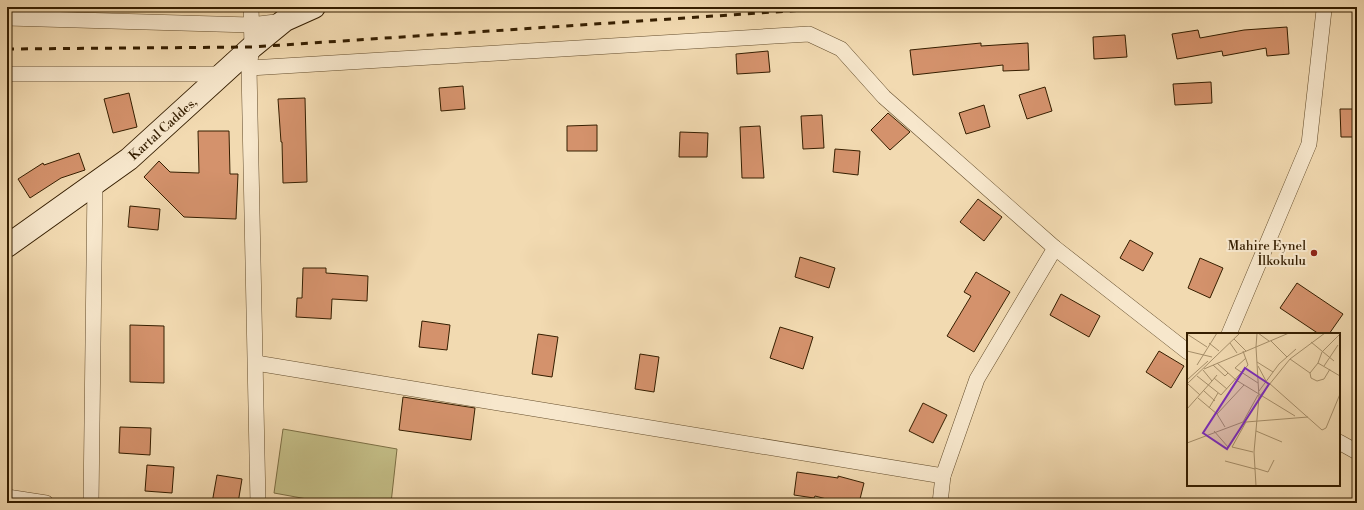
<svg xmlns="http://www.w3.org/2000/svg" width="1364" height="510" viewBox="0 0 1364 510" font-family="'Libre Bodoni',serif">
	<style>
		.pitch { fill: #c3bd86; stroke: #7c6e43 }
		.building { fill: #d4926c; stroke: #351e00 }
		.lines { fill: none; stroke-linecap: round; stroke-linejoin: round }
		.minor-casing { stroke: #644d2c; stroke-width: 16 }
		.secondary-casing { stroke: #351e00; stroke-width: 24 }
		.minor { stroke: #f7e7cc; stroke-width: 15 }
		.secondary { stroke: #f7e7cc; stroke-width: 22 }
		.rail { stroke: #351e00; stroke-width: 3; stroke-dasharray: 7 7; stroke-linecap: butt }
		.poi-dot { fill: #8f2418; stroke: #f7e7cc; stroke-width: 1.5 }
		.labels { text-anchor: middle; dominant-baseline: central; stroke-width: 4; stroke-linejoin: round; paint-order: stroke }
		.street-label { font-size: 13px; fill: #351e00; stroke: #f7e7cc }
		.poi-label { font-size: 13px; fill: #351e00; stroke: #f7e7cc; text-anchor: end }
		.inset-road { fill: none; stroke: #a68f6a; stroke-width: 1 }
		.view { fill: #7b2cbf; fill-opacity: 0.15; stroke: #7b2cbf; stroke-width: 2 }
		.inset-edge { fill: none; stroke: #351e00; stroke-width: 2 }
	</style>
	<rect width="100%" height="100%" fill="#f2dab1"/>
	<filter id="stains"><feTurbulence type="fractalNoise" baseFrequency=".005" numOctaves="4"/><feColorMatrix values="0 0 0 0 .2 0 0 0 0 .09 0 0 0 0 .02 0 0 0 .5 -.17"/></filter>
	<radialGradient id="worn" r=".72"><stop offset=".6" stop-color="#630" stop-opacity="0"/><stop offset="1" stop-color="#630" stop-opacity=".3"/></radialGradient>
	<!-- pitch -->
	<path class="pitch" d="M 283,429 L 397,449 L 391,503 L 329,503 L 274,493 Z"/>
	<!-- building -->
	<g class="building">
		<path d="M 1287,27 L 1289,54 L 1267,56 L 1266,48 L 1223,56 L 1222,51 L 1177,59 L 1172,34 L 1198,30 L 1200,38 L 1244,30 Z"/>
		<path d="M 1125,35 L 1127,57 L 1094,59 L 1093,37 Z"/>
		<path d="M 981,43 L 981,46 L 1028,43 L 1029,70 L 1003,71 L 1003,65 L 913,75 L 910,50 Z"/>
		<path d="M 768,51 L 770,72 L 737,74 L 736,54 Z"/>
		<path d="M 1211,82 L 1212,103 L 1175,105 L 1173,84 Z"/>
		<path d="M 463,86 L 465,109 L 441,111 L 439,88 Z"/>
		<path d="M 1045,87 L 1052,111 L 1027,119 L 1019,95 Z"/>
		<path d="M 129,93 L 137,127 L 113,133 L 104,99 Z"/>
		<path d="M 305,98 L 307,182 L 283,183 L 282,142 L 281,142 L 278,99 Z"/>
		<path d="M 984,105 L 990,127 L 966,134 L 959,113 Z"/>
		<path d="M 1340,109 L 1357,109 L 1357,137 L 1341,137 Z"/>
		<path d="M 888,113 L 910,132 L 890,150 L 871,130 Z"/>
		<path d="M 822,115 L 824,148 L 803,149 L 801,116 Z"/>
		<path d="M 597,125 L 597,151 L 567,151 L 567,126 Z"/>
		<path d="M 760,126 L 764,178 L 742,178 L 740,127 Z"/>
		<path d="M 198,131 L 229,131 L 230,174 L 238,174 L 236,219 L 184,217 L 144,177 L 159,161 L 170,172 L 199,173 Z"/>
		<path d="M 680,132 L 708,133 L 707,157 L 679,157 Z"/>
		<path d="M 835,149 L 860,151 L 858,175 L 833,172 Z"/>
		<path d="M 79,153 L 85,170 L 61,178 L 30,198 L 18,179 L 43,163 L 44,165 Z"/>
		<path d="M 978,199 L 1002,217 L 984,241 L 960,222 Z"/>
		<path d="M 130,206 L 160,209 L 158,230 L 128,227 Z"/>
		<path d="M 1130,240 L 1153,253 L 1143,271 L 1120,258 Z"/>
		<path d="M 800,257 L 835,268 L 829,288 L 795,277 Z"/>
		<path d="M 1200,258 L 1223,268 L 1210,298 L 1188,288 Z"/>
		<path d="M 303,268 L 326,268 L 326,273 L 368,276 L 367,301 L 332,299 L 331,319 L 296,317 L 297,298 L 302,298 Z"/>
		<path d="M 976,272 L 1010,292 L 974,352 L 947,336 L 971,296 L 964,292 Z"/>
		<path d="M 1297,283 L 1343,314 L 1329,334 L 1319,334 L 1280,308 Z"/>
		<path d="M 1061,294 L 1100,316 L 1089,337 L 1050,315 Z"/>
		<path d="M 422,321 L 450,325 L 447,350 L 419,347 Z"/>
		<path d="M 130,325 L 164,326 L 164,383 L 130,382 Z"/>
		<path d="M 780,327 L 813,337 L 803,369 L 770,358 Z"/>
		<path d="M 538,334 L 558,337 L 552,377 L 532,374 Z"/>
		<path d="M 1159,351 L 1184,366 L 1171,388 L 1146,372 Z"/>
		<path d="M 640,354 L 659,357 L 654,392 L 635,389 Z"/>
		<path d="M 403,397 L 475,408 L 471,440 L 399,430 Z"/>
		<path d="M 923,403 L 947,415 L 933,443 L 909,431 Z"/>
		<path d="M 120,427 L 151,428 L 150,455 L 119,453 Z"/>
		<path d="M 147,465 L 174,467 L 172,493 L 145,491 Z"/>
		<path d="M 797,472 L 838,478 L 838,476 L 864,483 L 859,503 L 842,503 L 815,496 L 814,498 L 794,495 Z"/>
		<path d="M 217,475 L 242,479 L 238,503 L 212,503 Z"/>
	</g>
	<g class="lines">
		<defs>
			<g id="minor">
				<path d="M 251,7 L 252,47 L 249,68 L 258,503"/>
				<path d="M 7,18 L 251,25 L 284,21"/>
				<path d="M 249,68 L 809,34 L 841,49 L 884,97 L 1055,248 L 1188,352"/>
				<path d="M 7,74 L 223,74"/>
				<path d="M 1229,334 L 1309,144 L 1324,10"/>
				<path d="M 256,363 L 943,476"/>
				<path d="M 1339,442 L 1357,452"/>
				<path d="M 7,497 L 46,503"/>
				<path d="M 91,503 L 95,184"/>
				<path d="M 940,503 L 943,476 L 977,379 L 1055,248"/>
			</g>
			<path id="secondary" d="M 7,246 L 129,159 L 252,47 L 285,20 L 314,7"/>
		</defs>
		<!-- minor casing -->
		<use href="#minor" class="minor-casing"/>
		<!-- secondary casing -->
		<use href="#secondary" class="secondary-casing"/>
		<!-- minor -->
		<use href="#minor" class="minor"/>
		<!-- secondary -->
		<use href="#secondary" class="secondary"/>
		<!-- rail -->
		<path class="rail" d="M 7,49 L 252,47 L 849,7"/>
	</g>
	<!-- markers -->
	<circle class="poi-dot" cx="1314" cy="253" r="4"/>
	<g class="labels">
		<!-- street labels -->
		<g class="street-label">
			<text transform="translate(163 129) rotate(-42)">Kartal Caddes,</text>
		</g>
		<!-- poi labels -->
		<g class="poi-label">
			<text x="1306" y="246">Mahire Eynel<tspan x="1306" dy="15">İlkokulu</tspan></text>
		</g>
	</g>
	<!-- overview -->
	<g transform="translate(1187 333)">
		<rect width="153" height="153" fill="#f2dab1"/>
		<path class="inset-road" d="M 71,0 L 82,8M 0,1 L 20,14M 47,6 L 59,18M 84,8 L 100,24M 124,9 L 147,28M 22,10 L 32,18M 43,10 L 50,20M 69,14 L 70,0M 69,14 L 72,64 L 67,119 L 69,153M 0,18 L 25,24M 59,25 L 48,35 L 71,50M 103,26 L 123,40 L 131,30 L 153,43M 70,29 L 86,39M 30,30 L 49,47 L 108,83M 131,30 L 135,19 L 153,1M 10,32 L 30,0M 26,32 L 38,43 L 41,40M 71,33 L 79,48M 137,33 L 151,12M 17,36 L 102,0M 16,37 L 25,48 L 30,42M 123,40 L 124,45 L 130,48 L 137,46 L 143,36M 10,43 L 34,62 L 61,32 L 56,18M 27,45 L 40,56M 0,47 L 21,28M 82,50 L 135,97 L 139,95 L 153,61M 0,51 L 53,0M 1,51 L 13,62M 17,58 L 28,68M 72,58 L 92,31 L 109,16M 73,63 L 103,26 L 138,0M 11,65 L 30,81 L 38,94M 22,75 L 31,60M 0,76 L 25,48M 30,81 L 57,52M 27,98 L 41,114M 69,98 L 95,109M 0,110 L 56,89 L 71,62M 66,119 L 45,114 L 59,89 L 121,84M 38,128 L 68,136M 68,135 L 81,139 L 87,127"/>
		<path class="view" d="M 58,35 L 82,51 L 40,116 L 16,100 Z"/>
		<rect width="153" height="153" class="inset-edge"/>
	</g>
	<!-- margin -->
	<rect width="1364" height="510" fill="none" stroke="#f2dab1" stroke-width="24"/>
	<rect x="8" y="8" width="1348" height="494" fill="none" stroke="#351e00" stroke-width="2"/>
	<rect x="12" y="12" width="1340" height="486" fill="none" stroke="#351e00"/>
	<rect width="100%" height="100%" filter="url(#stains)"/>
	<rect width="100%" height="100%" fill="url(#worn)"/>
</svg>
